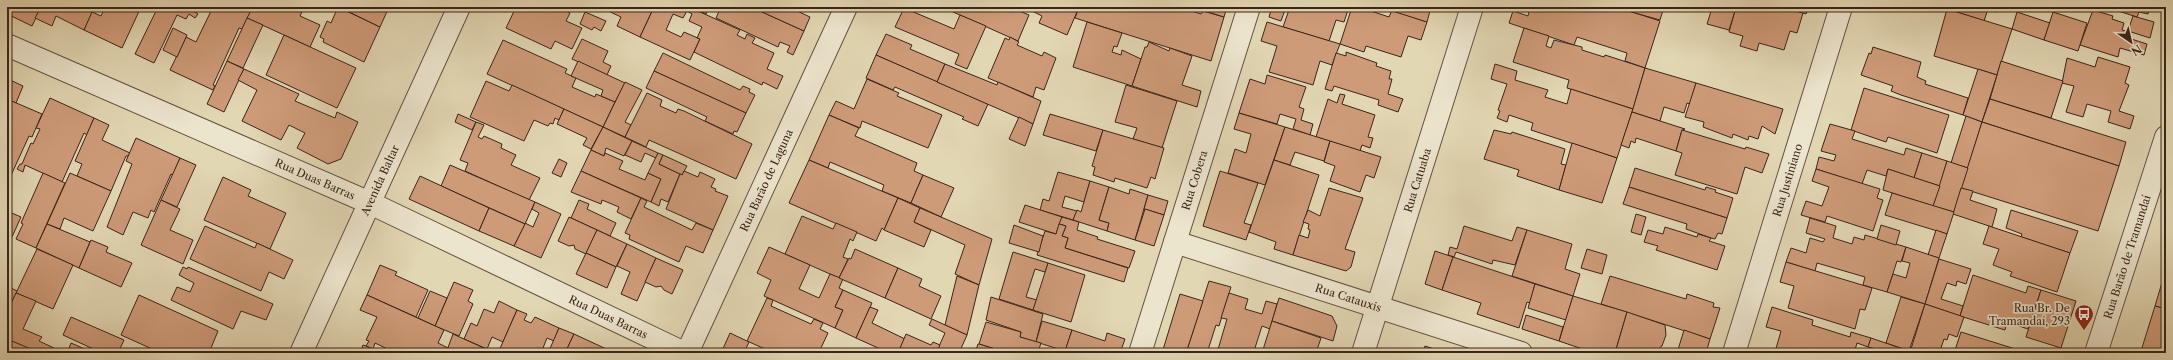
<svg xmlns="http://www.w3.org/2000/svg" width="2173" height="360" viewBox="0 0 2173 360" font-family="'Libre Caslon Text',serif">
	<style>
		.building { fill: #ce9b79; stroke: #3b2419 }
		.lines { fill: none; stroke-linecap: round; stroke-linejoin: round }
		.minor-casing { stroke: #655140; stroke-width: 24 }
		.tertiary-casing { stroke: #655140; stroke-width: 24 }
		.minor { stroke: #ece5ce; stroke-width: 22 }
		.tertiary { stroke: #ece5ce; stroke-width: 22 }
		.labels { text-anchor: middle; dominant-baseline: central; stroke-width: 3.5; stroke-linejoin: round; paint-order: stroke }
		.street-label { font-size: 11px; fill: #3b2419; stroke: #ece5ce }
		.poi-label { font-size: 11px; fill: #3b2419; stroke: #ece5ce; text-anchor: end }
	</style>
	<rect width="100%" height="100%" fill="#e2d7b3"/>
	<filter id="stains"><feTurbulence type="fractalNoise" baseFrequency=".005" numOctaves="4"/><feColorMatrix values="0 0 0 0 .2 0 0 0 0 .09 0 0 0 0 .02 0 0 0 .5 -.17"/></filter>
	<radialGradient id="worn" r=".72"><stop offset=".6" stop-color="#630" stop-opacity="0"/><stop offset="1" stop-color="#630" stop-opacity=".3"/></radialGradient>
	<!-- building -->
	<g class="building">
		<path d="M 7,7 L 41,7 L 32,26 L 7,14 Z"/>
		<path d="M 41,7 L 95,7 L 84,30 L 56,16 L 52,26 L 35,18 Z"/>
		<path d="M 105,7 L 141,7 L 122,48 L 84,30 L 92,12 L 101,16 Z"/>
		<path d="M 158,7 L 197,7 L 196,9 L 192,7 L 191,10 L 198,14 L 195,18 L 189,14 L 186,19 L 177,15 L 154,63 L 135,54 Z"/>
		<path d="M 213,7 L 253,7 L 242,29 L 239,28 L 213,85 L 215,86 L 213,90 L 170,70 L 186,37 L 196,42 Z"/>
		<path d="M 253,7 L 304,7 L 300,16 L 320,25 L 310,47 L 247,18 Z"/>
		<path d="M 338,7 L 380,27 L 364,62 L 323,42 L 324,39 L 320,37 L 327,21 L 331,23 Z"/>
		<path d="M 344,7 L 389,7 L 380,27 L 343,9 Z"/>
		<path d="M 516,7 L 550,7 L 556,10 L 558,7 L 570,13 L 566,21 L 582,28 L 572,49 L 555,41 L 551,49 L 506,28 Z"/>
		<path d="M 600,7 L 654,7 L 640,37 L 617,26 L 621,17 Z"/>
		<path d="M 654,7 L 689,7 L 683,18 L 673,14 L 666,30 L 681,37 L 684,32 L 700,39 L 690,60 L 640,37 Z"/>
		<path d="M 689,7 L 740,30 L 737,35 L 745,39 L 747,34 L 755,38 L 752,43 L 774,53 L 767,69 L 783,76 L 777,89 L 763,82 L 762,85 L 694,52 L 700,39 L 697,38 L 702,27 L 689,21 L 692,14 L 687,11 Z"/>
		<path d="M 691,7 L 709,7 L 706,14 Z"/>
		<path d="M 721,7 L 751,7 L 804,31 L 793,55 L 787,52 L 790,46 L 780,42 L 778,47 L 716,18 Z"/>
		<path d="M 751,7 L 794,7 L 793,9 L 810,17 L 804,31 Z"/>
		<path d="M 942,7 L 1001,7 L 1013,12 L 1015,9 L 1029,15 L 1018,41 Z"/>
		<path d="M 1024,7 L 1066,7 L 1077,12 L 1067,35 L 1039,23 L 1042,16 Z"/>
		<path d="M 1066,7 L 1080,7 L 1077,12 Z"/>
		<path d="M 1088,7 L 1179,7 L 1201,14 L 1203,11 L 1224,17 L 1211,61 L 1075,18 L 1079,8 L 1087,10 Z"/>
		<path d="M 1207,7 L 1227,7 L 1224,17 L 1208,12 L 1210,8 Z"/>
		<path d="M 1272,7 L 1286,7 L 1281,21 L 1269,17 Z"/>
		<path d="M 1290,7 L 1349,7 L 1344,22 L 1336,20 L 1329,41 L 1283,27 Z"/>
		<path d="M 1352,7 L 1359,7 L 1389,17 L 1392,10 L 1427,22 L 1421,40 L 1408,36 L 1401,57 L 1366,46 L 1364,52 L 1340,44 Z"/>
		<path d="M 1387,7 L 1431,7 L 1427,22 L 1386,9 Z"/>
		<path d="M 1530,7 L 1617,7 L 1660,21 L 1645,68 L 1625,61 L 1627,53 L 1577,37 L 1574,45 L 1509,23 L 1513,11 L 1528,16 Z"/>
		<path d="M 1622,7 L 1664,7 L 1660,20 L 1621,9 Z"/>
		<path d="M 1707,7 L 1730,7 L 1729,10 L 1735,11 L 1729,30 L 1707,24 L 1712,8 Z"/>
		<path d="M 1730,7 L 1782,7 L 1803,13 L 1797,33 L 1790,31 L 1784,50 L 1759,43 L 1757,51 L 1740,46 L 1743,36 L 1729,32 L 1735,11 L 1729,10 Z"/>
		<path d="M 1782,7 L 1809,7 L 1806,14 Z"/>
		<path d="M 1948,7 L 1998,7 L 1997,12 L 1988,9 L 1984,21 L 1948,9 Z"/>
		<path d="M 2106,7 L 2150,7 L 2148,14 L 2139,12 L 2137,17 Z"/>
		<path d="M 904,8 L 954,29 L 960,15 L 986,26 L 967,69 L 955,64 L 959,54 L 895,27 Z"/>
		<path d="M 1947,9 L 2012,29 L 1997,75 L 1934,56 Z"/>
		<path d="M 2093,10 L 2113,16 L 2112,19 L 2124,23 L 2122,30 L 2126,31 L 2125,37 L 2147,44 L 2144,55 L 2120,48 L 2118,57 L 2080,45 Z"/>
		<path d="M 585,12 L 606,21 L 601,31 L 594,27 L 592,30 L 580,24 Z"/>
		<path d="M 2017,12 L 2050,23 L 2044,40 L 2012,29 Z"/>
		<path d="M 2053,12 L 2087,23 L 2078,51 L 2044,40 Z"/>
		<path d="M 2133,16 L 2154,22 L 2150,38 L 2128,31 Z"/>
		<path d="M 247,18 L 263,25 L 243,68 L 227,61 Z"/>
		<path d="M 1087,22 L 1122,33 L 1117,47 L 1114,46 L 1112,52 L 1121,55 L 1122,50 L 1141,59 L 1132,86 L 1073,67 Z"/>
		<path d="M 1267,22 L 1340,44 L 1332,65 L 1320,61 L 1313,85 L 1269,72 L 1277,46 L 1261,41 Z"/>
		<path d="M 173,28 L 187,35 L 177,57 L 163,50 Z"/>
		<path d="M 1524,28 L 1549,36 L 1546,46 L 1551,48 L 1554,40 L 1582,47 L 1582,50 L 1604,57 L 1605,55 L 1645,68 L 1633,109 L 1567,88 L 1569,80 L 1513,62 Z"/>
		<path d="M 886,34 L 912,45 L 910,49 L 945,64 L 937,82 L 876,55 Z"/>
		<path d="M 284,35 L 356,68 L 337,108 L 266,75 Z"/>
		<path d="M 1010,37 L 1019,42 L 1017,45 L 1042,56 L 1044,52 L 1056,58 L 1044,90 L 1036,87 L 1033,97 L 988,78 L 1005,38 L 1009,40 Z"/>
		<path d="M 582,39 L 608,51 L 603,62 L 611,66 L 607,75 L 572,59 Z"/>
		<path d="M 503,40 L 567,69 L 565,73 L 576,78 L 572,87 L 595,97 L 596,94 L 615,102 L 603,127 L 487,74 Z"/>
		<path d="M 1149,42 L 1169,51 L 1170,48 L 1192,56 L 1182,85 L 1201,91 L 1197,107 L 1132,86 L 1145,47 L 1147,47 Z"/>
		<path d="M 1873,47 L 1921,62 L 1917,77 L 1926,81 L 1925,84 L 1968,98 L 1963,115 L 1901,95 L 1891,91 L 1893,86 L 1861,75 L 1869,53 L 1871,54 Z"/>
		<path d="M 1346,52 L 1377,63 L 1376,66 L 1391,71 L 1389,79 L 1392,79 L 1388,94 L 1403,99 L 1398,112 L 1378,105 L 1379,100 L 1334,86 L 1332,91 L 1325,89 L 1336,53 L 1346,56 Z"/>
		<path d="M 663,53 L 740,90 L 743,86 L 750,89 L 749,92 L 755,95 L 746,113 L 654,71 Z"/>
		<path d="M 876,55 L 988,104 L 978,126 L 962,119 L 964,117 L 895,87 L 893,90 L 866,78 Z"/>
		<path d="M 2098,57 L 2130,67 L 2125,83 L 2129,85 L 2119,111 L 2134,116 L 2130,129 L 2108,122 L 2111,111 L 2087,104 L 2083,117 L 2066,112 L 2074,86 L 2062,83 L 2067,58 L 2095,67 Z"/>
		<path d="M 227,61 L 244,69 L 224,112 L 207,104 Z"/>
		<path d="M 578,61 L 625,83 L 615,102 L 601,96 L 603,90 L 571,76 Z"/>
		<path d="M 2001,61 L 2063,81 L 2051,118 L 1990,99 Z"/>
		<path d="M 945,64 L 997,85 L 998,82 L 1041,101 L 1033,124 L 937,82 Z"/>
		<path d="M 1495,64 L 1517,71 L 1515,80 L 1548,90 L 1545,97 L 1567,104 L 1571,89 L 1633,109 L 1617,158 L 1531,130 L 1533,123 L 1509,115 L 1507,122 L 1497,118 L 1500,111 L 1498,110 L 1507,84 L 1491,79 Z"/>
		<path d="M 1645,68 L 1696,83 L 1690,104 L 1687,103 L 1684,113 L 1664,107 L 1660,121 L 1632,112 Z"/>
		<path d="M 244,69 L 299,94 L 295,101 L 335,118 L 337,112 L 358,122 L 341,159 L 328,164 L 297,148 L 305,133 L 289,125 L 281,140 L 242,121 L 257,90 L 238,80 Z"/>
		<path d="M 1978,69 L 1997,75 L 1982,122 L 1963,115 Z"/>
		<path d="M 654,71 L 746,113 L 737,132 L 734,131 L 733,134 L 705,121 L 707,117 L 646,88 Z"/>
		<path d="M 1267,75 L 1306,87 L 1299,107 L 1304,109 L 1301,120 L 1313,124 L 1310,135 L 1293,129 L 1296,119 L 1280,114 L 1277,124 L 1239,113 L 1250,79 L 1265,84 Z"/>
		<path d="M 8,79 L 23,86 L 16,103 L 7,99 Z"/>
		<path d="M 867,79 L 899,93 L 897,96 L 942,115 L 928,148 L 862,121 L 860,128 L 829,115 L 836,101 L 854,109 Z"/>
		<path d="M 486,81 L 509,91 L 512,85 L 564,109 L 559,120 L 555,118 L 553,124 L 550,123 L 548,126 L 534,120 L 524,141 L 470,117 Z"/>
		<path d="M 625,82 L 642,90 L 625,122 L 631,125 L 625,137 L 603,127 Z"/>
		<path d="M 1696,83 L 1783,109 L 1775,134 L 1762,126 L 1758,139 L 1749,136 L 1748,140 L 1733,134 L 1732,138 L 1703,127 L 1704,122 L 1685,117 Z"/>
		<path d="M 1126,85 L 1177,101 L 1162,148 L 1133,139 L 1137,128 L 1115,122 Z"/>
		<path d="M 1864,88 L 1949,115 L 1937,153 L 1888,137 L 1886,142 L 1851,130 Z"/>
		<path d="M 647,93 L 662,100 L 660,106 L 676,113 L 678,109 L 684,111 L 752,144 L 736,179 L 649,140 L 646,147 L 625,137 Z"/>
		<path d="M 1340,94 L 1345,95 L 1342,104 L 1375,115 L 1368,137 L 1373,138 L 1370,148 L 1362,145 L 1360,151 L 1316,137 L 1328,99 L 1337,103 Z"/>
		<path d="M 50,98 L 94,118 L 87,135 L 84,133 L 62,182 L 25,165 L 23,172 L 17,169 L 20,164 L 22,164 L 31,143 L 33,144 L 40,129 L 36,128 Z"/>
		<path d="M 7,99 L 42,114 L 32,137 L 29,136 L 7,184 Z"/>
		<path d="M 1990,99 L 2126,142 L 2119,166 L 1982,122 Z"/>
		<path d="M 564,109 L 603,127 L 591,149 L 583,145 L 587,138 L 557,124 Z"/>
		<path d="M 1632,112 L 1685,129 L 1682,130 L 1676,151 L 1636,138 L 1635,143 L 1631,141 L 1629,148 L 1621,145 Z"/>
		<path d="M 1239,113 L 1285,127 L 1265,185 L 1228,173 L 1235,149 L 1246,153 L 1251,134 L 1234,129 Z"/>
		<path d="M 458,114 L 476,122 L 472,130 L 455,122 Z"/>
		<path d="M 1050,114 L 1103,130 L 1096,151 L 1043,135 Z"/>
		<path d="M 829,115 L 859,128 L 855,136 L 917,163 L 914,171 L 923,175 L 911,203 L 882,191 L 884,185 L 830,162 L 828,168 L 809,160 Z"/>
		<path d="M 1966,116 L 1982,122 L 1968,168 L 1951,163 Z"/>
		<path d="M 1019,117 L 1033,124 L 1025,146 L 1009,139 Z"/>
		<path d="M 94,118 L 109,125 L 102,140 L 130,153 L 128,156 L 126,156 L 111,191 L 77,176 L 82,164 L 75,161 Z"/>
		<path d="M 476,122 L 484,125 L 478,137 L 482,139 L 484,136 L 502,144 L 501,148 L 516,155 L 511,165 L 540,178 L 529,200 L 465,171 L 468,163 L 460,160 Z"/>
		<path d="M 1982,122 L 2119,166 L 2098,231 L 1961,188 Z"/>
		<path d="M 1830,124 L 1855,131 L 1852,139 L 1904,155 L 1906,148 L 1922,153 L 1914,178 L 1888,169 L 1886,176 L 1867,170 L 1862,184 L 1816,169 L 1819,157 L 1834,161 L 1836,155 L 1821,151 Z"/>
		<path d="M 603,127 L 632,141 L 624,156 L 606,148 L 604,156 L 591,150 Z"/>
		<path d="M 1285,127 L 1330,141 L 1324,161 L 1295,152 L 1290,165 L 1274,160 Z"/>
		<path d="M 1103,130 L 1164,148 L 1155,179 L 1151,177 L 1147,188 L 1115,178 L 1114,182 L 1093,175 L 1095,167 L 1092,166 Z"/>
		<path d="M 1494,130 L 1511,134 L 1512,132 L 1565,149 L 1561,164 L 1566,165 L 1559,190 L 1517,176 L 1519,170 L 1484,159 Z"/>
		<path d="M 1682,130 L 1745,149 L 1746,147 L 1769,154 L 1762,173 L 1745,167 L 1737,194 L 1675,175 L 1682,153 L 1676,151 Z"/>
		<path d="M 136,138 L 180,158 L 173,175 L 171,174 L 154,212 L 151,210 L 148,218 L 133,212 L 123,235 L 107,227 L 132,164 L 126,161 Z"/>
		<path d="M 632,141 L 658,153 L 656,158 L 645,153 L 641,162 L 625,155 Z"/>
		<path d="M 1330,141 L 1381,157 L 1374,178 L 1366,175 L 1360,192 L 1330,181 L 1335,166 L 1324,162 Z"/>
		<path d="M 1572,143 L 1617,158 L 1602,203 L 1559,190 Z"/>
		<path d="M 591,150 L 604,156 L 605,153 L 623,161 L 619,169 L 645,180 L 648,173 L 661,179 L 651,202 L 581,171 Z"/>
		<path d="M 658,153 L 663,155 L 659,164 L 680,174 L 668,202 L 661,199 L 659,206 L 651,202 L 661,179 L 648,173 Z"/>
		<path d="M 1922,153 L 1947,161 L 1940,186 L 1914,178 Z"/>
		<path d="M 663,155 L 687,166 L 682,175 L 659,164 Z"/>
		<path d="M 180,158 L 196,165 L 177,207 L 161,200 Z"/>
		<path d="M 559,159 L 567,163 L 561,177 L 552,173 Z"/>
		<path d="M 809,160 L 898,198 L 884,230 L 882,228 L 876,241 L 789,203 Z"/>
		<path d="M 1274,160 L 1319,175 L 1293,255 L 1274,249 L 1276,242 L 1249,232 Z"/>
		<path d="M 1947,161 L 1968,168 L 1954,212 L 1933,206 Z"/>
		<path d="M 450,165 L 535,202 L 525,224 L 441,186 Z"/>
		<path d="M 1635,168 L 1705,190 L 1706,187 L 1716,190 L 1715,192 L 1733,198 L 1727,218 L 1629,187 Z"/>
		<path d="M 1816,169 L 1880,189 L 1877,198 L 1883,200 L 1873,231 L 1827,216 L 1825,222 L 1801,215 L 1806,201 L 1822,206 L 1829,187 L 1812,181 Z"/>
		<path d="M 1888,169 L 1940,186 L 1933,206 L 1883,190 Z"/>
		<path d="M 581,171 L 641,198 L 631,219 L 617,212 L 619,207 L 602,200 L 601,204 L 571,192 Z"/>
		<path d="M 684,171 L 698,177 L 700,172 L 715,179 L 711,187 L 716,189 L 715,191 L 728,196 L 713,230 L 666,209 L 680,174 L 682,175 Z"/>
		<path d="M 1220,171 L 1258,183 L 1244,223 L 1251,225 L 1246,240 L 1203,226 Z"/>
		<path d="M 1058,172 L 1090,181 L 1084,202 L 1065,196 L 1062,207 L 1077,211 L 1073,220 L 1040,210 L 1043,199 L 1049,201 Z"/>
		<path d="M 43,173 L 65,183 L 36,248 L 16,239 L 23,224 L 21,223 Z"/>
		<path d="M 70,173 L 111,191 L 93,231 L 64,218 L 60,229 L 47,224 Z"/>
		<path d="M 923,175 L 954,188 L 941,217 L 911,203 Z"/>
		<path d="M 420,176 L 489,208 L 479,231 L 409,199 Z"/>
		<path d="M 223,177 L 251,190 L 248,196 L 286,213 L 270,249 L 204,220 Z"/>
		<path d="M 1090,181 L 1109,187 L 1099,220 L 1109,223 L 1107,231 L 1073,220 L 1077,210 L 1081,212 Z"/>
		<path d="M 1109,187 L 1129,194 L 1130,189 L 1148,195 L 1135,240 L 1107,231 L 1109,223 L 1099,220 Z"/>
		<path d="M 1629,187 L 1727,218 L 1722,234 L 1718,233 L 1715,239 L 1711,238 L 1686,229 L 1687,224 L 1623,204 Z"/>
		<path d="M 1329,188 L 1363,198 L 1345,249 L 1355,252 L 1351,267 L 1346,271 L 1293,255 L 1299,235 L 1308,238 L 1310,230 L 1308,229 L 1309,224 L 1303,222 L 1308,210 L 1320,216 Z"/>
		<path d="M 1961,188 L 1973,191 L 1970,200 L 1997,209 L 1992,227 L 1953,214 Z"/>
		<path d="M 1892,193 L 1954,212 L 1947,234 L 1885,215 Z"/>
		<path d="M 1148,195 L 1168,201 L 1164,215 L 1144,209 Z"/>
		<path d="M 641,198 L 647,201 L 644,207 L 692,230 L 696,223 L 713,230 L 703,253 L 686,246 L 679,262 L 629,239 L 630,235 L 625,233 Z"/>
		<path d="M 898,198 L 920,208 L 914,222 L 931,230 L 924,247 L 884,230 Z"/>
		<path d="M 161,200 L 180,209 L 170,230 L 193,240 L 183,264 L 141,245 Z"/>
		<path d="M 579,200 L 589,204 L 587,209 L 616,223 L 610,236 L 571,218 Z"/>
		<path d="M 535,202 L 561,214 L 541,258 L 514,246 L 525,223 L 533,227 L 539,213 L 532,209 Z"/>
		<path d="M 1025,205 L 1062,217 L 1056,234 L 1019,222 Z"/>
		<path d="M 489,208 L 525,224 L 514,246 L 479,231 Z"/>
		<path d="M 920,208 L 992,239 L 979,285 L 955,274 L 965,245 L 914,222 Z"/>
		<path d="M 1145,209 L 1164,215 L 1154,246 L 1135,240 Z"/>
		<path d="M 2011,210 L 2078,231 L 2070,253 L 2021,237 L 2022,234 L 2006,228 Z"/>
		<path d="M 7,211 L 21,217 L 12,237 L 7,235 Z"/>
		<path d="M 1636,214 L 1646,217 L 1641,235 L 1631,232 Z"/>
		<path d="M 802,216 L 833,229 L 836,223 L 857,232 L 853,241 L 850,239 L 843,257 L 848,259 L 839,278 L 785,254 Z"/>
		<path d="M 569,217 L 597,230 L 586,254 L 575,249 L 574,245 L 569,246 L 558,241 Z"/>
		<path d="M 1062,217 L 1079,222 L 1077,230 L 1098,237 L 1097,239 L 1135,251 L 1129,268 L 1065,248 L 1068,238 L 1062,236 L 1066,226 L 1059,224 Z"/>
		<path d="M 1810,218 L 1836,226 L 1833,238 L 1852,244 L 1854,237 L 1864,240 L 1865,235 L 1906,247 L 1901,262 L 1897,261 L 1887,292 L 1863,285 L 1865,277 L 1817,263 L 1815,271 L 1786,262 L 1791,248 L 1806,253 L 1810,238 L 1823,242 L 1825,239 L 1806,233 Z"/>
		<path d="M 47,224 L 90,242 L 79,268 L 36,248 Z"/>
		<path d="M 1059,224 L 1066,226 L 1062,236 L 1068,238 L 1065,248 L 1128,268 L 1124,282 L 1037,255 L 1045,231 L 1056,234 Z"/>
		<path d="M 1014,225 L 1043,236 L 1039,252 L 1009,243 Z"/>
		<path d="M 1881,225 L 1900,231 L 1896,245 L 1877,239 Z"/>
		<path d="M 205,226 L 255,248 L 257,243 L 293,260 L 284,279 L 269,272 L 261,291 L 190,259 Z"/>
		<path d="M 1464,226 L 1512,241 L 1517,227 L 1527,230 L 1515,265 L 1493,260 L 1492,264 L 1456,252 L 1454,257 L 1448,255 L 1450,247 L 1457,249 Z"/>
		<path d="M 1989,226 L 2070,253 L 2057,292 L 2010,276 L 2012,272 L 1993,265 L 1999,249 L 1983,244 Z"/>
		<path d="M 1665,227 L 1697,237 L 1698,234 L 1711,238 L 1709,241 L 1725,246 L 1717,270 L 1656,250 L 1658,246 L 1644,242 L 1648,230 L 1663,234 Z"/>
		<path d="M 597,230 L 627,244 L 616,267 L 586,253 Z"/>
		<path d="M 1527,230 L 1572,244 L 1565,269 L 1580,274 L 1573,296 L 1512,276 Z"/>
		<path d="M 1936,230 L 1947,234 L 1939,258 L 1928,255 Z"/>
		<path d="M 91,240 L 108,247 L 106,252 L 132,263 L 121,287 L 79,268 Z"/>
		<path d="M 627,244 L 656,258 L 637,301 L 621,294 L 630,272 L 617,266 Z"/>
		<path d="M 769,247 L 810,265 L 799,289 L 819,298 L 830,274 L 843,279 L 839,288 L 843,290 L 835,307 L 843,310 L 835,328 L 764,296 L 771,280 L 757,273 Z"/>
		<path d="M 1906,247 L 1939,258 L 1925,304 L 1887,292 L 1893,274 L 1906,278 L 1910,263 L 1902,261 Z"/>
		<path d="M 37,249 L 73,265 L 53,309 L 16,293 Z"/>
		<path d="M 855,249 L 898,268 L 885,298 L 839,278 L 849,258 L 851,259 Z"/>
		<path d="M 1587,249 L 1607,255 L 1602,274 L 1581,268 Z"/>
		<path d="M 1435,251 L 1453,257 L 1442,290 L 1425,284 Z"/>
		<path d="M 1013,252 L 1048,263 L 1045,272 L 1035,269 L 1026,297 L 1037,300 L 1033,310 L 999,299 Z"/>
		<path d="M 586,253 L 616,267 L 607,288 L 576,274 Z"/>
		<path d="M 1453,257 L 1535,284 L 1530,303 L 1527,302 L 1519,328 L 1477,314 L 1481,303 L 1442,290 Z"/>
		<path d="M 656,258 L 683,270 L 672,294 L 664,290 L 661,286 L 656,287 L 645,282 Z"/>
		<path d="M 1939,259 L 1971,269 L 1966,284 L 1957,281 L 1956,286 L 1947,283 L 1941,299 L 1963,306 L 1960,316 L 1925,304 Z"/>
		<path d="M 1786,262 L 1872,288 L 1865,310 L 1860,309 L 1855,329 L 1788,308 L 1794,286 L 1780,282 Z"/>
		<path d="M 1048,263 L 1085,275 L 1071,322 L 1033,310 Z"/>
		<path d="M 380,265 L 397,272 L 395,275 L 428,290 L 416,317 L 367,295 Z"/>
		<path d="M 183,267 L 187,269 L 188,267 L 273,304 L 266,320 L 241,311 L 233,329 L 171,300 L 177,287 L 190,292 L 194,283 L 179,275 Z"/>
		<path d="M 898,268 L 922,279 L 919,286 L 941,296 L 931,319 L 885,298 Z"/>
		<path d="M 2166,269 L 2166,309 L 2155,306 Z"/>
		<path d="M 1973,275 L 2026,293 L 2028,286 L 2041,290 L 2028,329 L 2007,322 L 2005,330 L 1960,316 Z"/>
		<path d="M 957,276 L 979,285 L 967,335 L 945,325 Z"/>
		<path d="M 1610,276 L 1686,299 L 1687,294 L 1714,303 L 1713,307 L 1720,308 L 1710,339 L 1601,304 Z"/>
		<path d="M 1209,281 L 1231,287 L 1219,326 L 1216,325 L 1207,353 L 1186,353 Z"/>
		<path d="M 454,282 L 473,290 L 468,301 L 473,304 L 459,336 L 435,326 Z"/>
		<path d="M 1535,284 L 1573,296 L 1566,320 L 1528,308 Z"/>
		<path d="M 7,286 L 17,291 L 7,312 Z"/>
		<path d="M 843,290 L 872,303 L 856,338 L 835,328 L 843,310 L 835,307 Z"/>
		<path d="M 2041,290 L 2076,301 L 2061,348 L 2026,337 Z"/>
		<path d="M 430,291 L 447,298 L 435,326 L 418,318 Z"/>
		<path d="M 16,293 L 36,301 L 23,329 L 42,337 L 39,341 L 54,348 L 51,353 L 39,353 L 7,339 L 7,312 Z"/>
		<path d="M 1229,293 L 1248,299 L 1245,309 L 1262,314 L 1266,301 L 1277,304 L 1270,329 L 1262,326 L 1255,348 L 1262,351 L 1262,353 L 1217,353 L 1227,319 L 1221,318 Z"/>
		<path d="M 1180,294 L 1203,301 L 1186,353 L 1162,353 Z"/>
		<path d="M 139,295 L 218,331 L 209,353 L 161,353 L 121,335 Z"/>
		<path d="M 367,295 L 444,330 L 438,343 L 448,348 L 446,353 L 396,353 L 375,343 L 373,349 L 366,346 L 369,341 L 366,340 L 377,317 L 360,310 Z"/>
		<path d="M 1573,296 L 1627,312 L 1615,353 L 1594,353 L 1559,341 Z"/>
		<path d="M 991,297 L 1043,314 L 1036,342 L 1020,337 L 1021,332 L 986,320 Z"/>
		<path d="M 1901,297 L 1925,304 L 1909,351 L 1886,343 Z"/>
		<path d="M 767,298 L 773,300 L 771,306 L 811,324 L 814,319 L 823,323 L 820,329 L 828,333 L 820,350 L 823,353 L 774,353 L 747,341 Z"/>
		<path d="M 1279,298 L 1332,316 L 1337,326 L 1333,341 L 1272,321 Z"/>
		<path d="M 499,301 L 517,310 L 503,342 L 492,337 L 487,349 L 464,339 L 471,323 L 477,326 L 484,309 L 494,313 Z"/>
		<path d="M 1925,304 L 1964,317 L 1957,337 L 1949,334 L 1947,340 L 1944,339 L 1941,348 L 1954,353 L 1923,353 L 1911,349 Z"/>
		<path d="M 2155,306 L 2166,309 L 2166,353 L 2148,353 L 2141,351 Z"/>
		<path d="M 870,307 L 878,310 L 872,323 L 905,339 L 898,353 L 889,353 L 856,338 Z"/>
		<path d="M 1772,307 L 1813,320 L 1812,325 L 1850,337 L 1851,332 L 1871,338 L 1868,347 L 1857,343 L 1854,353 L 1771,353 L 1772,351 L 1775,352 L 1781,331 L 1766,327 Z"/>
		<path d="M 517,310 L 527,314 L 524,320 L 531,323 L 535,317 L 559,328 L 554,341 L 547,338 L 541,353 L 498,353 Z"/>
		<path d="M 1627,312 L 1665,325 L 1666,335 L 1662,346 L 1658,349 L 1654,348 L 1652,353 L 1615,353 Z"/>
		<path d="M 1526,315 L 1563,327 L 1559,341 L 1522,329 Z"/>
		<path d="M 71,317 L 124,340 L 118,353 L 102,353 L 63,335 Z"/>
		<path d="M 932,319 L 967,335 L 959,353 L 936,353 L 945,333 L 929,325 Z"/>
		<path d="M 1042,321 L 1072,330 L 1065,351 L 1036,342 Z"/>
		<path d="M 1272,321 L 1321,338 L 1316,353 L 1262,353 Z"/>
		<path d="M 986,322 L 1021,332 L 1020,337 L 1041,343 L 1038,352 L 1042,353 L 1008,353 L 979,344 Z"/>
		<path d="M 559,328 L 574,334 L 565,353 L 548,353 Z"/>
		<path d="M 1072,330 L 1105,341 L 1107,333 L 1125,339 L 1120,353 L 1073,353 L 1065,351 Z"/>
		<path d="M 1684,330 L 1710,339 L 1706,353 L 1677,353 Z"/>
		<path d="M 1961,332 L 2025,352 L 2026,350 L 2036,353 L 1954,353 Z"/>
		<path d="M 730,333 L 749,342 L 744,353 L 721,353 Z"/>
		<path d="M 453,334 L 486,349 L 484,353 L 446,353 Z"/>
		<path d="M 574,334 L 615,353 L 565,353 Z"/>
		<path d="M 906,334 L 931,345 L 933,342 L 940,345 L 936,353 L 898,353 Z"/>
		<path d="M 1871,338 L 1909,351 L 1908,353 L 1874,353 L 1876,349 L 1868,347 Z"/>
		<path d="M 7,339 L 31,349 L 29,353 L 7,353 Z"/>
		<path d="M 71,343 L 94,353 L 67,353 Z"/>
		<path d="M 978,344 L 979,344 L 1008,353 L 975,353 Z"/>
		<path d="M 363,345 L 366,346 L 380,353 L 360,353 Z"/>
		<path d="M 1425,346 L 1446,353 L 1422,353 Z"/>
		<path d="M 1060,349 L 1065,351 L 1073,353 L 1059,353 Z"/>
	</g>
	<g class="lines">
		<defs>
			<g id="minor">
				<path id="s1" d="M 7,45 L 370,203 L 684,353"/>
				<path id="s2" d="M 1175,242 L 1521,353"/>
				<path id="s3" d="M 687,353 L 846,7"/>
				<path id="s4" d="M 1140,353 L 1249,7"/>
				<path id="s5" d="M 1363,353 L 1472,7"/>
				<path id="s6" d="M 1734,353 L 1841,7"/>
			</g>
			<g id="tertiary">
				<path id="s7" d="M 301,353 L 459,7"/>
				<path id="s8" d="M 2096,353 L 2166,137"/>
			</g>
		</defs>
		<!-- minor casing -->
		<use href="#minor" class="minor-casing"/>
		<!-- tertiary casing -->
		<use href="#tertiary" class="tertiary-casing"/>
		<!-- minor -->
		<use href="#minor" class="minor"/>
		<!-- tertiary -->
		<use href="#tertiary" class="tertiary"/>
	</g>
	<!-- icons -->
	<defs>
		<symbol id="bus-pin" viewBox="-11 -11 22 30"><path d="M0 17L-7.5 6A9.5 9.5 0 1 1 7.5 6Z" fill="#8f2418" stroke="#ece5ce"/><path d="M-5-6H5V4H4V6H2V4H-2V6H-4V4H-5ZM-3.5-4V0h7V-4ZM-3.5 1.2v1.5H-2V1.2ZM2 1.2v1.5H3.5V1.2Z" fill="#fff"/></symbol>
	</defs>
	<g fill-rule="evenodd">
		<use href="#bus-pin" x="2073" y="303" width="22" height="30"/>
	</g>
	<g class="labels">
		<!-- street labels -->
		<g class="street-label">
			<text stroke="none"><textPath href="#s1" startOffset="336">Rua Duas Barras</textPath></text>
			<text stroke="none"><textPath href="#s7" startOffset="190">Avenida Baltar</textPath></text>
			<text stroke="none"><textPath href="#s3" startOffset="190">Rua Barão de Laguna</textPath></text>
			<text stroke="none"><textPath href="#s4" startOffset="181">Rua Cobera</textPath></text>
			<text stroke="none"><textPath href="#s5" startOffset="181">Rua Catuaba</textPath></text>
			<text stroke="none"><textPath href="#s6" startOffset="181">Rua Justiniano</textPath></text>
			<text stroke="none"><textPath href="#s8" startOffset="101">Rua Barão de Tramandaí</textPath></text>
			<text stroke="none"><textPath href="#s2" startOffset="182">Rua Catauxis</textPath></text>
			<text stroke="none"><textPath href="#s1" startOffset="660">Rua Duas Barras</textPath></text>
		</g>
		<!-- poi labels -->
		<g class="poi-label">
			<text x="2070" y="308">Rua Br. De<tspan x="2070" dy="13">Tramandaí, 293</tspan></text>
		</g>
	</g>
	<!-- margin -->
	<rect width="2173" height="360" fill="none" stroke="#e2d7b3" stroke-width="24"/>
	<rect x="8" y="8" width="2157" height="344" fill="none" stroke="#3b2419" stroke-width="2"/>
	<rect x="12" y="12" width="2149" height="336" fill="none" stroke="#3b2419"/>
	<!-- north arrow -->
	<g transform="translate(2131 42) rotate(146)" stroke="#ece5ce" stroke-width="3" paint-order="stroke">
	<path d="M0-3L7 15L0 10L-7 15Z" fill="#3b2419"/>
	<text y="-6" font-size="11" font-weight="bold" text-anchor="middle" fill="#3b2419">N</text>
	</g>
	<rect width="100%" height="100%" filter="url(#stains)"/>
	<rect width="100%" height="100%" fill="url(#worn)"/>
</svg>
